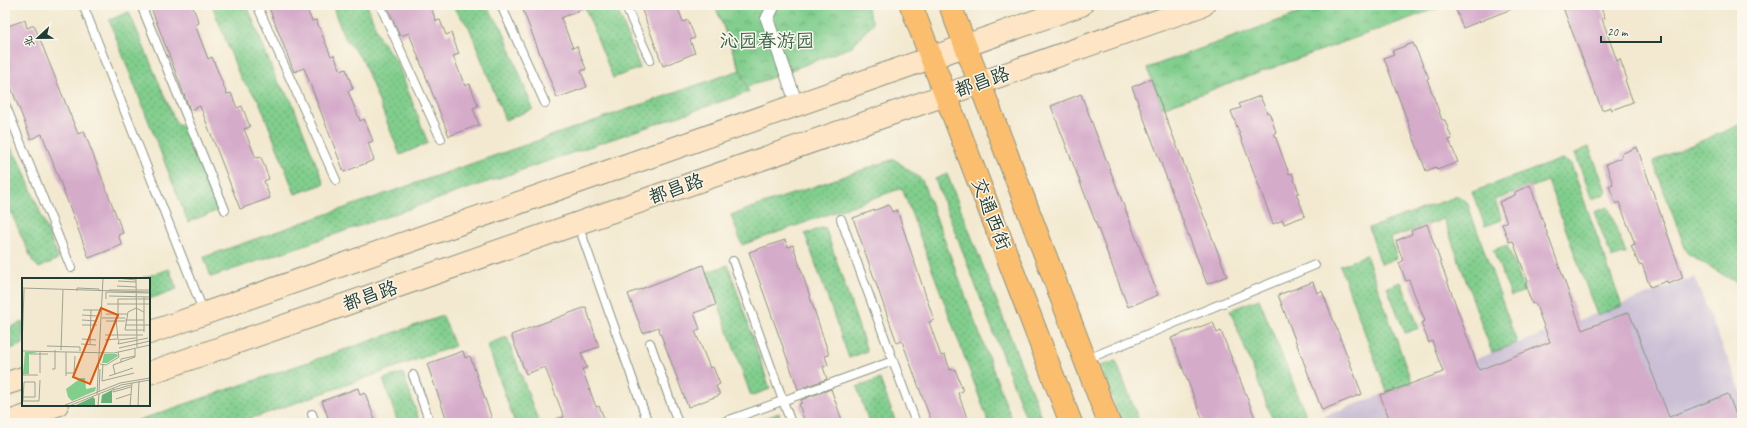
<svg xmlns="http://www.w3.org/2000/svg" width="1747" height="428" viewBox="0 0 1747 428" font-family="Caveat,'LXGW WenKai TC',sans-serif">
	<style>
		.industrial { fill: #cbbfd5 }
		.grass { fill: url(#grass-dots); stroke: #508660 }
		.park { fill: url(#park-crowns); stroke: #508660 }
		.building { fill: #d5abca }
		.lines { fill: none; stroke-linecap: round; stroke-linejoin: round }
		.service-casing { stroke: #899382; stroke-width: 10 }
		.pedestrian-casing { stroke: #899382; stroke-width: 14 }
		.secondary-casing { stroke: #899382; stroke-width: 24 }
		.primary-casing { stroke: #899382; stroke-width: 24 }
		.service { stroke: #fff; stroke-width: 8 }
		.pedestrian { stroke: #fff; stroke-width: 12 }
		.secondary { stroke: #fde5c5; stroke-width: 22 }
		.primary { stroke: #fbbe6e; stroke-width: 22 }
		.labels { text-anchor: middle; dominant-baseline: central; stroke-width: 3; stroke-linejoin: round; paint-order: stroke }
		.park-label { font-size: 19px; fill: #38614a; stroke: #fbf7ec }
		.street-label { font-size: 19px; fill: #1f3d34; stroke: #fbf7ec }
		.inset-road { fill: none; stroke: #9ea492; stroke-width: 1 }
		.view { fill: #de580e; fill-opacity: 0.15; stroke: #de580e; stroke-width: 2 }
		.inset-edge { fill: none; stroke: #1f3d34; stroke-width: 2 }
	</style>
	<defs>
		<pattern id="grass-dots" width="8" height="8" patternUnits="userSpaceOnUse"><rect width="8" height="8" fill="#81ce8d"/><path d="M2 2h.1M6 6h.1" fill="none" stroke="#69a874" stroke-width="1.8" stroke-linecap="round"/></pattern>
		<pattern id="park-crowns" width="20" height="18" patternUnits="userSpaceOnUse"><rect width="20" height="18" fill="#81ce8d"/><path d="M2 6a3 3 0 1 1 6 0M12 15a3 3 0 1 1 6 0" fill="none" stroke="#69a874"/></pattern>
	</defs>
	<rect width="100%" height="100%" fill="#fbf7ec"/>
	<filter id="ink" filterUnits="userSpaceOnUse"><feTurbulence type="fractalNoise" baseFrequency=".025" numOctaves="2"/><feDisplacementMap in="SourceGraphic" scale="8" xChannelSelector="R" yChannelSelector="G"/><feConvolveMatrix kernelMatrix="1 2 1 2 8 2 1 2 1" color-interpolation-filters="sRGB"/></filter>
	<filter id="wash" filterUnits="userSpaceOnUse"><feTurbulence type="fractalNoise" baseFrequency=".012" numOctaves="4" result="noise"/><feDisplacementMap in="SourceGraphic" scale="16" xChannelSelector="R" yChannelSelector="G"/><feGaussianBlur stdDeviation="0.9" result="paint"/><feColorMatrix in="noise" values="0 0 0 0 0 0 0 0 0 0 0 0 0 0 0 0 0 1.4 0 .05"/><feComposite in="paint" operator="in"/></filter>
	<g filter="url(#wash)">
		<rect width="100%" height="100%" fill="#f3e9d0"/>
		<!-- industrial -->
		<path class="industrial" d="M 1694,277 L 1742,394 L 1742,423 L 1306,423 Z"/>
		<!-- grass -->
		<g class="grass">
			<path d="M 212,5 L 247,5 L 276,79 L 292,102 L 324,184 L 295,194 L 259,101 L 240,77 Z"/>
			<path d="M 332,5 L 367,5 L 380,39 L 397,62 L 428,143 L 400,155 L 363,61 L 344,37 Z"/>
			<path d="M 451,5 L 485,5 L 502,28 L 533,109 L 505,120 L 469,27 Z"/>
			<path d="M 584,5 L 616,5 L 640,68 L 613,78 Z"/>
			<path d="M 715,5 L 775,76 L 747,87 L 749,92 L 211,277 L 204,257 L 740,70 Z"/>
			<path d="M 129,12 L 176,123 L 188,131 L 219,210 L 188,222 L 109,20 Z"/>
			<path d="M 1742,124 L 1742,286 L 1687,253 L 1653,161 Z"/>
			<path d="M 5,138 L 21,164 L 57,255 L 58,259 L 39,268 L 33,262 L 5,199 Z"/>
			<path d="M 1589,147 L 1607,193 L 1592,199 L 1575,153 Z"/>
			<path d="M 894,159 L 922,180 L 1013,423 L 989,423 L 902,188 L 742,245 L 731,215 Z"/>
			<path d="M 1562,159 L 1571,164 L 1622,306 L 1597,315 L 1548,181 L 1495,200 L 1502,220 L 1485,226 L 1472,192 Z"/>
			<path d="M 947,174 L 1044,423 L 1028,423 L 935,179 Z"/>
			<path d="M 1458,196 L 1467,202 L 1517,343 L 1492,353 L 1444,219 L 1391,238 L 1397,258 L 1381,264 L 1369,228 Z"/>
			<path d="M 1608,207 L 1626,253 L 1612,258 L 1594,212 Z"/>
			<path d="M 825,227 L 867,351 L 849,358 L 805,234 Z"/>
			<path d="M 1507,245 L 1525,291 L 1511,296 L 1493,250 Z"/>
			<path d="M 1366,255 L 1412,383 L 1387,392 L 1340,266 Z"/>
			<path d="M 728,265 L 770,389 L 751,396 L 707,272 Z"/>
			<path d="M 169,269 L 177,289 L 149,299 L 149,279 L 140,279 Z"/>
			<path d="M 1401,282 L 1419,328 L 1405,333 L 1387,287 Z"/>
			<path d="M 1259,299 L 1309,422 L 1274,423 L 1230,310 Z"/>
			<path d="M 443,316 L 455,346 L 239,423 L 130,423 Z"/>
			<path d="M 23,322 L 23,344 L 5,351 L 5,329 Z"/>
			<path d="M 507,337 L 539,423 L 515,423 L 487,344 Z"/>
			<path d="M 1116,361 L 1140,423 L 1122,423 L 1100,366 Z"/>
			<path d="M 403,373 L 420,423 L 398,423 L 383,379 Z"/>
			<path d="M 880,379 L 896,423 L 869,423 L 857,387 Z"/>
			<path d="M 779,413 L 782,423 L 755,423 L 755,422 Z"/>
		</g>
		<!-- park -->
		<g class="park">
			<path d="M 715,5 L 866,5 L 873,23 L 851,47 L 747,87 Z"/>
			<path d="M 1322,5 L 1446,5 L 1162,108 L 1147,68 Z"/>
		</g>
		<g id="blocks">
			<!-- building -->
			<g class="building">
				<path d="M 150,5 L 192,5 L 199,23 L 195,25 L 208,59 L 212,57 L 227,94 L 231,93 L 237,108 L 242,106 L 250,127 L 244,129 L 256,158 L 261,157 L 269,179 L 264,181 L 270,198 L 240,209 L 200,106 L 190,110 Z"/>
				<path d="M 268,5 L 305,5 L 312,21 L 316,20 L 331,56 L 334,55 L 341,71 L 346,69 L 353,89 L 348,91 L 360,121 L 364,119 L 373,141 L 368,143 L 374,160 L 344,172 L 304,68 L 294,72 Z"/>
				<path d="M 387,5 L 430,5 L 436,21 L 440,20 L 446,35 L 451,33 L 459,54 L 453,56 L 465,86 L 470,84 L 478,106 L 473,108 L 479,125 L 449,136 L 409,33 L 400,36 Z"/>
				<path d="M 521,5 L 592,5 L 561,18 L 573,48 L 577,46 L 586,69 L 581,71 L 587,87 L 557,98 Z"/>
				<path d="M 640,5 L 677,5 L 683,22 L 688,20 L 695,38 L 690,40 L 695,53 L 663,66 Z"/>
				<path d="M 1454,5 L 1519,5 L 1519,6 L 1463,28 Z"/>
				<path d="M 1562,5 L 1600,5 L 1605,18 L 1602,19 L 1617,61 L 1620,59 L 1627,79 L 1625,80 L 1633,102 L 1612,110 L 1611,107 L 1602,110 Z"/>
				<path d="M 25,20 L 27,28 L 34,25 L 78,134 L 84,131 L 123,233 L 118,235 L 122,245 L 89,258 L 42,134 L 31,139 L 5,72 L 5,27 Z"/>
				<path d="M 1413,43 L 1429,78 L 1427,79 L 1442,120 L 1445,120 L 1452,139 L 1449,140 L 1458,162 L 1437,170 L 1436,167 L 1426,171 L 1384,58 L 1394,54 L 1392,51 Z"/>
				<path d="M 1151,79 L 1227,276 L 1207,284 L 1132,87 Z"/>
				<path d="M 1081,94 L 1158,295 L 1128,307 L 1051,106 Z"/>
				<path d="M 1260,96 L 1267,113 L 1269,112 L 1276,132 L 1274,133 L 1289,174 L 1292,173 L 1299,193 L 1296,193 L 1305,216 L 1284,224 L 1283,220 L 1273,224 L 1231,111 L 1241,108 L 1239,104 Z"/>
				<path d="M 1637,147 L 1683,278 L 1668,284 L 1667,281 L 1650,287 L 1642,264 L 1639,265 L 1631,246 L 1635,244 L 1619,202 L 1616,204 L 1609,186 L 1613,184 L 1606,164 L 1622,157 L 1621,154 Z"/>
				<path d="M 1530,185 L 1582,330 L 1629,312 L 1669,417 L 1728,394 L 1739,423 L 1391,423 L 1380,395 L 1443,372 L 1432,341 L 1429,343 L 1421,323 L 1425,321 L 1409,280 L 1406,281 L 1399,263 L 1403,261 L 1396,241 L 1412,234 L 1411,231 L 1427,224 L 1479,370 L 1550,342 L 1535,303 L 1532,304 L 1525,284 L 1528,282 L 1513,241 L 1509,242 L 1502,224 L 1507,222 L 1499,202 L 1515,195 L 1515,192 Z"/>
				<path d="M 889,205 L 892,212 L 897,210 L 906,237 L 934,320 L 929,322 L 941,356 L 945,355 L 950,370 L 955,369 L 963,391 L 958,393 L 969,423 L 932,423 L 902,341 L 897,343 L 853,218 Z"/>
				<path d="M 785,240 L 788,247 L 793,245 L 829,355 L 825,356 L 828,365 L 823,367 L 827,379 L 798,389 L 749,252 Z"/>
				<path d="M 703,265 L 716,305 L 694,313 L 700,329 L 695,331 L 710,368 L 713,367 L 720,384 L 716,386 L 720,395 L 688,407 L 658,327 L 643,333 L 628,294 Z"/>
				<path d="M 1313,282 L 1317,293 L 1322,291 L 1362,394 L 1322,410 L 1278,295 Z"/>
				<path d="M 586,307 L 599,347 L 581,353 L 587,368 L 582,369 L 596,407 L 599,406 L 606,423 L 556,423 L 556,419 L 564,417 L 545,367 L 526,374 L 511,335 Z"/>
				<path d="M 1213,322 L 1217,333 L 1221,331 L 1257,423 L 1204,423 L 1171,338 Z"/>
				<path d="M 463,351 L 465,358 L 470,356 L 492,419 L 481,423 L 448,423 L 427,364 Z"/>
				<path d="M 358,388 L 360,395 L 365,393 L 375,420 L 366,423 L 330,423 L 322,401 Z"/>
				<path d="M 831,389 L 843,423 L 805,423 L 799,404 L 802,403 L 801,400 Z"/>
			</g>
		</g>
	</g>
	<g filter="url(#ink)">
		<use href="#blocks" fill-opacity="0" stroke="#899382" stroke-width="1"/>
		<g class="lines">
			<defs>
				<g id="service">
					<path d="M 83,5 L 204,313"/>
					<path d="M 141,5 L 225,210"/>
					<path d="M 257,5 L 336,180"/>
					<path d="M 380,5 L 441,139"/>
					<path d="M 501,5 L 545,103"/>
					<path d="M 625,5 L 650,60"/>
					<path d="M 5,104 L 71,268"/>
					<path d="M 841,219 L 916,423"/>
					<path d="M 578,224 L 648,423"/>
					<path d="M 733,261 L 791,423"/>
					<path d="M 650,343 L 678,423"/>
					<path d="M 1085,360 L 1315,265"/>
					<path d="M 413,375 L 430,423"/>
					<path d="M 312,414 L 315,423"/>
					<path d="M 721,423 L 893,361"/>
				</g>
				<path id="pedestrian" d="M 774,5 L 767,19 L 797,105"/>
				<g id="secondary">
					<path d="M 149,333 L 1081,5"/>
					<path d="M 149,373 L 1203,5"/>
					<path d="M 5,384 L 23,378"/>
					<path d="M 6,423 L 57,405"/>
				</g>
				<g id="primary">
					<path d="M 911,5 L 1071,423"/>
					<path d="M 950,5 L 1109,423"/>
				</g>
			</defs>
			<!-- service casing -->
			<use href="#service" class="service-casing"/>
			<!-- pedestrian casing -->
			<use href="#pedestrian" class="pedestrian-casing"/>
			<!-- secondary casing -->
			<use href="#secondary" class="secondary-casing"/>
			<!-- primary casing -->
			<use href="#primary" class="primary-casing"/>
			<!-- service -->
			<use href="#service" class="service"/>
			<!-- pedestrian -->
			<use href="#pedestrian" class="pedestrian"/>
			<!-- secondary -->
			<use href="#secondary" class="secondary"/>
			<!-- primary -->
			<use href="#primary" class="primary"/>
		</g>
	</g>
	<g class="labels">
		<!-- park labels -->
		<g class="park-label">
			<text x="767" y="41">沁园春游园</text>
		</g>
		<!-- street labels -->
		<g class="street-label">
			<text transform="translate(982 82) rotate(-19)">都昌路</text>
			<text transform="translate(676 189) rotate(-19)">都昌路</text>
			<text transform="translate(991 214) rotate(69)">交通西街</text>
			<text transform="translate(370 296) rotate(-19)">都昌路</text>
		</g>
	</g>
	<!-- overview -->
	<g transform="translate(22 278)">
		<rect width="128" height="128" fill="#f3e9d0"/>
		<path d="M 3,74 L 16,74 L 7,76 L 7,96 L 1,96 ZM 82,76 L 95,76 L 96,78 L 85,85 L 80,85 ZM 59,100 L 63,100 L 64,111 L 74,109 L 73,113 L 50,123 L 46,119 L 44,111 Z" fill="#81ce8d"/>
		<path d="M 90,112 L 90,125 L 79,125 L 80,117 ZM 71,119 L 73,121 L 73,128 L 52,128 Z" fill="#68b178"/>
		<path class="inset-road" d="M 95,0 L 114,2M 114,0 L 115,69M 96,3 L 114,4M 95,8 L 114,9M 0,10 L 128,14M 87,12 L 128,12M 55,13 L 55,10 L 77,11 L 77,13M 87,18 L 128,19M 84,21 L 84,14 L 128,15M 96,21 L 128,21M 85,26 L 114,26M 114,26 L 128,26M 61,32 L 79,32M 122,34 L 114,30 L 106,34 L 103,52 L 122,52M 84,36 L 105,36M 60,37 L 75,38M 80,40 L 103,40M 94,40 L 96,62 L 114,60M 96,40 L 96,21M 60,42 L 75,43M 103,42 L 122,42M 84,43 L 103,43M 60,47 L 75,47M 103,47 L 128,47M 122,54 L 122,19M 83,57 L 121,57M 60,61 L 74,62M 83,62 L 95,61M 97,63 L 96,66 L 126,60M 59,66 L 74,67M 68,67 L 69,32M 25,68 L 58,69 L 58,73M 97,70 L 128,63M 0,72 L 2,11M 39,72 L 41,12M 0,73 L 92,75 L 128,67M 8,76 L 26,76M 99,84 L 99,81 L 113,78M 78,86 L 84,87 L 97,79 L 96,74M 81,86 L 80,103 L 112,95M 30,91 L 33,91 L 33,72M 18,95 L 18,73M 44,95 L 52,95 L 53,78M 93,96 L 91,87 L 113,79 L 113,71M 0,97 L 16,97M 44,98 L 44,74M 87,98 L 111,90M 91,110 L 91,114 L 109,109M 91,112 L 109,107M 77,114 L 78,91M 75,116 L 81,0M 94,121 L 109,116M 1,123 L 2,104 L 13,104 L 13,119 L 1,119M 1,123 L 17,123 L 18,102M 41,128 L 98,105 L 128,100M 47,128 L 99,107 L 128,102M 76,128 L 77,116M 108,128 L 110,105M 116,128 L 117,103"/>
		<path class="view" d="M 79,30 L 96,37 L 68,106 L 51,99 Z"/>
		<rect width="128" height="128" class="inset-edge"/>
	</g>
	<!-- margin -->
	<rect width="1747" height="428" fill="none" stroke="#fbf7ec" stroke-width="20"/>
	<!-- north arrow -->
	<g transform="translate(38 38) rotate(248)" stroke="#fbf7ec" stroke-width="3" paint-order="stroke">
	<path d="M0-3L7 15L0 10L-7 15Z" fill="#1f3d34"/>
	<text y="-6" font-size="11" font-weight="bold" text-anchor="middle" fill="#1f3d34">北</text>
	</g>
	<!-- scale -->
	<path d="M1601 36v6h60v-6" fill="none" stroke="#1f3d34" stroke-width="2"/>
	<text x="1607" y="36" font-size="12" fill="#1f3d34" stroke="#fbf7ec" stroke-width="3" paint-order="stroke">20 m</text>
</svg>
